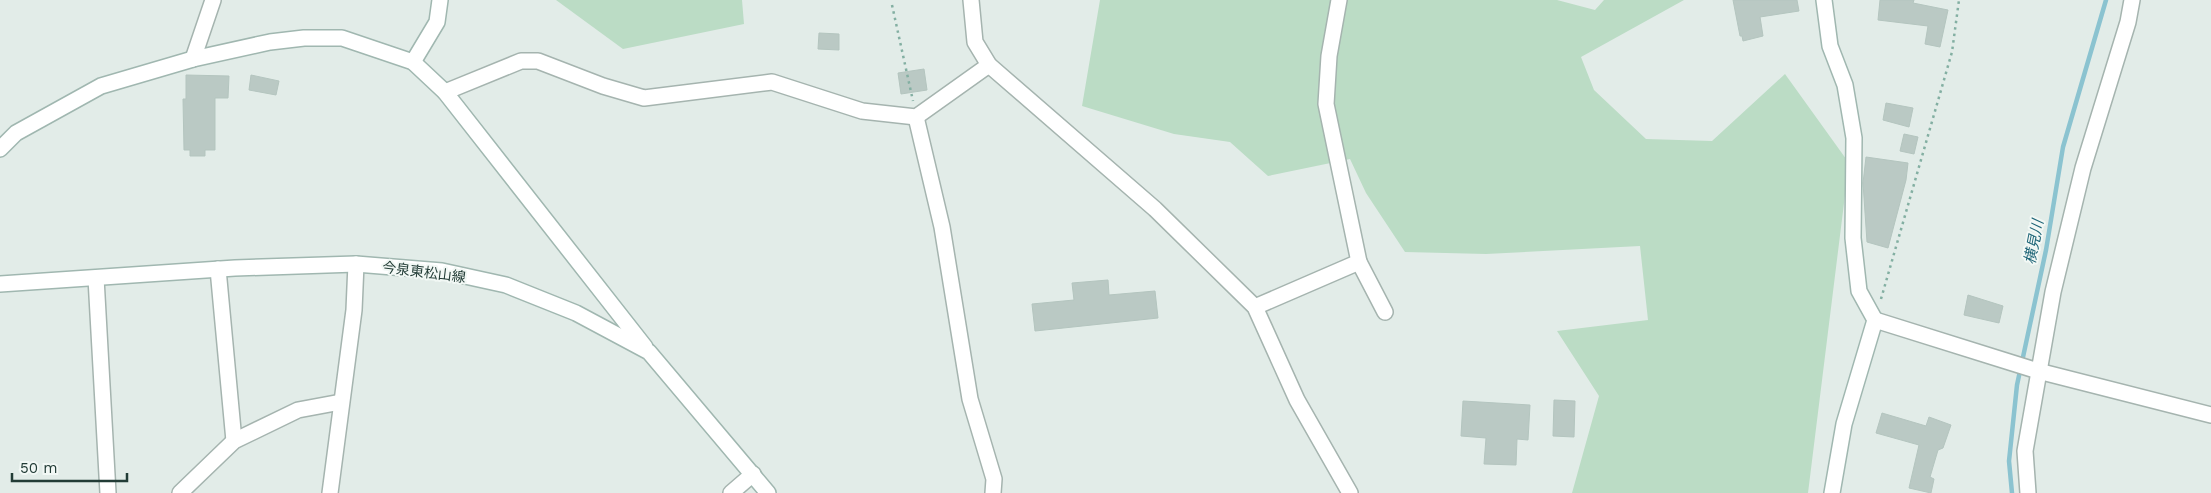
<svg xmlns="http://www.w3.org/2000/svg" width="2211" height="493" viewBox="0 0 2211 493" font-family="'Work Sans','Noto Sans JP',sans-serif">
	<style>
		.green { fill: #bbdcc5 }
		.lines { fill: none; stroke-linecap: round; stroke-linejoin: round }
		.stream { stroke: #8bc3d0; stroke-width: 4.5 }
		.building { fill: #bac9c4; stroke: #b4c5bf }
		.street-casing { stroke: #a5b4af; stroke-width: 18 }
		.secondary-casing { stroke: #a0b7b0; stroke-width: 18 }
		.path { stroke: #83afa2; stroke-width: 2.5; stroke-dasharray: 2.5 4; stroke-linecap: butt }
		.street { stroke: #fff; stroke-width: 15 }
		.secondary { stroke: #fff; stroke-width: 15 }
		.labels { text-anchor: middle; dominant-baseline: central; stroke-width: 4; stroke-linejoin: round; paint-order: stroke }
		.street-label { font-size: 14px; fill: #223c36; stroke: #f2f8f5 }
		.water-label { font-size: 15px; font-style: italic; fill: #1e6577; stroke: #f2f8f5 }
	</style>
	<rect width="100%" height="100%" fill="#e2ece8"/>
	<!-- green -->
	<g class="green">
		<path d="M 556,0 L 742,0 L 744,24 L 623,49 Z"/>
		<path d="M 1100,0 L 1557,0 L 1595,10 L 1604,0 L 1684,0 L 1581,57 L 1594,90 L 1646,139 L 1712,141 L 1785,74 L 1849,163 L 1808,493 L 1572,493 L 1599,396 L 1557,331 L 1648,320 L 1640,246 L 1486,254 L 1405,252 L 1366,193 L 1350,159 L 1268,176 L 1230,142 L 1174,134 L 1082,106 Z"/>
	</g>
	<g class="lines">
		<!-- stream -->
		<path class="stream" d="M 2012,493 L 2009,461 L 2017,385 L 2046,250 L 2063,147 L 2106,0"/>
	</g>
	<!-- building -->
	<g class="building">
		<path d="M 1733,0 L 1797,0 L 1799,11 L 1760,17 L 1763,36 L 1743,41 L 1742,36 L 1740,36 Z"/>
		<path d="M 1880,0 L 1914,0 L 1913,3 L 1948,10 L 1940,47 L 1925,44 L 1928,26 L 1878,20 Z"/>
		<path d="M 819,33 L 839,34 L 839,50 L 818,49 Z"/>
		<path d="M 924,69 L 927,90 L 901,94 L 898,73 Z"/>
		<path d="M 186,75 L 229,76 L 228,98 L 215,98 L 215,150 L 205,150 L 205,156 L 190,156 L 190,150 L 184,150 L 183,99 L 186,99 Z"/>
		<path d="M 251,75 L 279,81 L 276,95 L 249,90 Z"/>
		<path d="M 1886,103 L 1913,108 L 1909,127 L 1883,120 Z"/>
		<path d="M 1904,134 L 1918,137 L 1914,154 L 1900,151 Z"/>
		<path d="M 1866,157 L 1908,163 L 1906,180 L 1888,248 L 1867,242 L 1863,183 Z"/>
		<path d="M 1108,280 L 1109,295 L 1155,291 L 1158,318 L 1035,331 L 1032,304 L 1074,300 L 1072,283 Z"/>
		<path d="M 1968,295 L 2003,306 L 1999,323 L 1964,315 Z"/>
		<path d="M 1554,400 L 1575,401 L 1574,437 L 1553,436 Z"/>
		<path d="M 1463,401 L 1530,405 L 1528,440 L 1517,439 L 1516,465 L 1484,464 L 1486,438 L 1461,436 Z"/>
		<path d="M 1882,413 L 1926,426 L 1929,417 L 1951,425 L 1943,448 L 1938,450 L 1930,477 L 1934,479 L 1931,493 L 1909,488 L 1919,445 L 1876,433 Z"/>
	</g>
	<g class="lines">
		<defs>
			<g id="street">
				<path d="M 971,0 L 975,42 L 989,65 L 1155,209 L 1255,307 L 1297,400 L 1350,493"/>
				<path d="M 193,59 L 213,0"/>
				<path d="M 445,92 L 521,61 L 538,61 L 603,86 L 644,98 L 772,82 L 862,111 L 916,117 L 989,65"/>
				<path d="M 916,117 L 942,227 L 970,399 L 994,479 L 993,493"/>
				<path d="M 1359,262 L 1385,312"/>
				<path d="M 218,269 L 234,441"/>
				<path d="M 96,278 L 108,493"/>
				<path d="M 1255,307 L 1359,262 L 1326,104 L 1329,56 L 1339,0"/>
				<path d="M 1875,320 L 2038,371 L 2211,415"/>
				<path d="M 180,493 L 234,441 L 298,410 L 341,402"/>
				<path d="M 330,493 L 354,310 L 356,264"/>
				<path d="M 731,493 L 753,474"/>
				<path d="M 2028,493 L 2025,451 L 2053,292 L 2083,168 L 2128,22 L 2132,0"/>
			</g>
			<g id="secondary">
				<path d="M 1824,0 L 1830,46 L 1845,85 L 1854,138 L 1853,238 L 1859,291 L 1875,320 L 1844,424 L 1832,493"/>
				<path d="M 413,62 L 437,22 L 440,0"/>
				<path d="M 0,149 L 16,133 L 101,86 L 193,59 L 270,42 L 304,38 L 342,38 L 413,62 L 445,92 L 645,347"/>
				<path d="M 0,284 L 235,268 L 356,264 L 442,271 L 506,285 L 576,313 L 649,352 L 768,493"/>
			</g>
		</defs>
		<!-- street casing -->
		<use href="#street" class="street-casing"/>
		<!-- secondary casing -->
		<use href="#secondary" class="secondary-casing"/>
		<!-- path -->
		<g class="path">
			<path d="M 892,5 L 913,101"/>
			<path d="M 1881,299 L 1952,52 L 1959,0"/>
		</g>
		<!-- street -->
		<use href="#street" class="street"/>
		<!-- secondary -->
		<use href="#secondary" class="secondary"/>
	</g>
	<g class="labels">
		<!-- street labels -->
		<g class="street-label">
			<text transform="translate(424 272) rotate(7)">今泉東松山線</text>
		</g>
		<!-- water labels -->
		<g class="water-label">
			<text transform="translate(2034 242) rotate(-79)">横見川</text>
		</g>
	</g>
	<!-- scale -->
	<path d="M12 473v8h115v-8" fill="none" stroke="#223c36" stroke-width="2.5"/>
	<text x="20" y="473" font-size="15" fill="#223c36" stroke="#f2f8f5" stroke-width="4" paint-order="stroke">50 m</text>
</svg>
